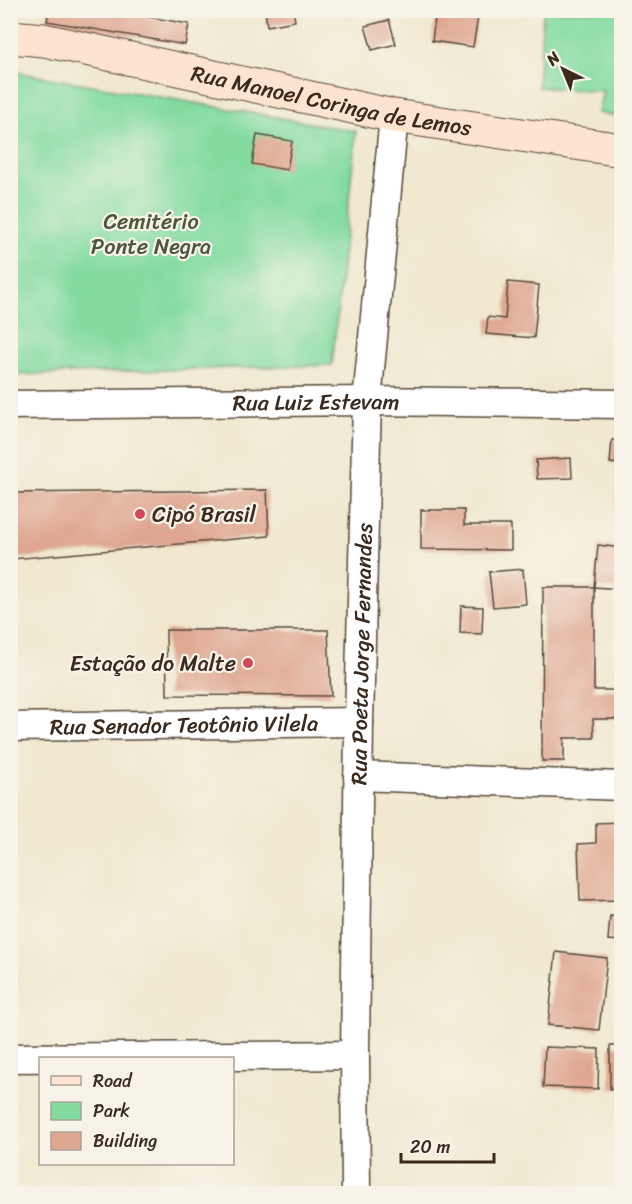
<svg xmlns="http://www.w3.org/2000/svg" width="632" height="1204" viewBox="0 0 632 1204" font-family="Sriracha,sans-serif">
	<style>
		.green { fill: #83dba0; stroke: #5f825f; stroke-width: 1.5 }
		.building { fill: #dfa791 }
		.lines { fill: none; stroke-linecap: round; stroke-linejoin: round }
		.minor-casing { stroke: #564639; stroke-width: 31 }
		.secondary-casing { stroke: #564639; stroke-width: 35 }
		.minor { stroke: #fff; stroke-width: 28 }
		.secondary { stroke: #fde4d0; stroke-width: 33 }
		.poi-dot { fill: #d1495b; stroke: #f7f3e8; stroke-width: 2 }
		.labels { text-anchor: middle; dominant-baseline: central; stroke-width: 4.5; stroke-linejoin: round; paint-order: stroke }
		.street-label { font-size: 22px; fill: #3b2a1e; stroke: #f7f3e8 }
		.park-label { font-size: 22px; fill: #4d563e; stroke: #f7f3e8 }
		.poi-label { font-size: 22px; fill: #3b2a1e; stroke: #f7f3e8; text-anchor: start }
	</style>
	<rect width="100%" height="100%" fill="#f7f3e8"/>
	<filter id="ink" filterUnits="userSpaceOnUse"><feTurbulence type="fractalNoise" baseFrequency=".0167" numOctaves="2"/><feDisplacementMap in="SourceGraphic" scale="12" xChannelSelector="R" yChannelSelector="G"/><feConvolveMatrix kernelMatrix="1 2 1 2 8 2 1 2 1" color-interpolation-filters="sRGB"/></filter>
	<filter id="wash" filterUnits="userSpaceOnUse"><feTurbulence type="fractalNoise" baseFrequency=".008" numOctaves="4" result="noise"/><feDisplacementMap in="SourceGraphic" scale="24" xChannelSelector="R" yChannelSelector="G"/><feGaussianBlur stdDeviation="1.35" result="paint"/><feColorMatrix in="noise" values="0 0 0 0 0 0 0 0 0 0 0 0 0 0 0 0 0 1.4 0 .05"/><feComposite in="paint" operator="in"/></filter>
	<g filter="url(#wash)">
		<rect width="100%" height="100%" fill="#f0e8cf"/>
		<!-- green -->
		<g class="green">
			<path d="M 543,11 L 621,11 L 621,117 L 598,113 L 603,91 L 538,87 Z"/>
			<path d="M 10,71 L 356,131 L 332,365 L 11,375 Z"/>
		</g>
		<g id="blocks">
			<!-- building -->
			<g class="building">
				<path d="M 49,10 L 109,10 L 189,24 L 185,45 L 47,21 Z"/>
				<path d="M 265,10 L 293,10 L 295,21 L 267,26 Z"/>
				<path d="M 436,10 L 479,11 L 473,47 L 432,41 Z"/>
				<path d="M 389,20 L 396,44 L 372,50 L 365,26 Z"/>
				<path d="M 257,135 L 292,141 L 287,170 L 252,164 Z"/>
				<path d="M 508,282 L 539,285 L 534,338 L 486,334 L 488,317 L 505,319 Z"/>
				<path d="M 612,440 L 622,440 L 622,464 L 610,463 Z"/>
				<path d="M 571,458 L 572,478 L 537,479 L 536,460 Z"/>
				<path d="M 267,490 L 269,536 L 12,559 L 11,493 Z"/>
				<path d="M 616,496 L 622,496 L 622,537 L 618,538 Z"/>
				<path d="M 421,510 L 464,510 L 464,525 L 511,525 L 511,550 L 421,549 Z"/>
				<path d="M 598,545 L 622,548 L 621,589 L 594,587 Z"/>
				<path d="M 523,569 L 526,604 L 493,607 L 489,572 Z"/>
				<path d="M 543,587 L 594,587 L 594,690 L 622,690 L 622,719 L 593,719 L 594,738 L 564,738 L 564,761 L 542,761 Z"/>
				<path d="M 461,606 L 483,607 L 482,634 L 460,633 Z"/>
				<path d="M 166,630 L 328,630 L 331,696 L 167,695 Z"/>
				<path d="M 622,822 L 622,900 L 580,901 L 578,844 L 596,843 L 596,823 Z"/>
				<path d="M 610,916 L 622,917 L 622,941 L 608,940 Z"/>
				<path d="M 556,952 L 607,958 L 599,1030 L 548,1025 Z"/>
				<rect x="610" y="1046" width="12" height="43"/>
				<path d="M 545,1047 L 599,1049 L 598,1089 L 543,1087 Z"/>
			</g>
		</g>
	</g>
	<g filter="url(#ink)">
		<use href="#blocks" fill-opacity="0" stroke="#564639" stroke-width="1.5"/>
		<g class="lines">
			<defs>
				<g id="minor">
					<path id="s1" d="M 10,405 L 367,401 L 622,404"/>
					<path id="s2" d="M 10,727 L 359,722"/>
					<path d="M 358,776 L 622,786"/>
					<path d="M 10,1058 L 355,1055"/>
					<path id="s3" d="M 356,1194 L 355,1055 L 359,722 L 367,401 L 394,116"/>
				</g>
				<g id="secondary">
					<path id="s4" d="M 10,37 L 44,40 L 394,116 L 622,150"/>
				</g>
			</defs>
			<!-- minor casing -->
			<use href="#minor" class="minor-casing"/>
			<!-- secondary casing -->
			<use href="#secondary" class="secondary-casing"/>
			<!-- minor -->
			<use href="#minor" class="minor"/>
			<!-- secondary -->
			<use href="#secondary" class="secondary"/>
		</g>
	</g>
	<!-- markers -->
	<g class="poi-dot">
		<circle cx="140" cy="514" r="6"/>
		<circle cx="248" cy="663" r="6"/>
	</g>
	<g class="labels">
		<!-- street labels -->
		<g class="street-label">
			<text stroke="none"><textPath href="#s4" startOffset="328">Rua Manoel Coringa de Lemos</textPath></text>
			<text stroke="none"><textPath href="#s1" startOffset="306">Rua Luiz Estevam</textPath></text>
			<text stroke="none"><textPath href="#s3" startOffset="540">Rua Poeta Jorge Fernandes</textPath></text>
			<text stroke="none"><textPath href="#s2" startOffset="174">Rua Senador Teotônio Vilela</textPath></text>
		</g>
		<!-- park labels -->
		<g class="park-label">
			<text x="151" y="221">Cemitério<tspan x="151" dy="25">Ponte Negra</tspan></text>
		</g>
		<!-- poi labels -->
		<g class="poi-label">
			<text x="152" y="514">Cipó Brasil</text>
			<text x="236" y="663" text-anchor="end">Estação do Malte</text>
		</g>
	</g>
	<!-- margin -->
	<rect width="632" height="1204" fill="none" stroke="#f7f3e8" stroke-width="36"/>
	<!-- legend -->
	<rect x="39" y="1057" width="195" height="108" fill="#f7f3e8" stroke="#aca397" stroke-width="1.5"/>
	<rect x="51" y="1076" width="30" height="9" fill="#fde4d0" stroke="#aca397" stroke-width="1.5"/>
	<text x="93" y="1087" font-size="18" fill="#3b2a1e">Road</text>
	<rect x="51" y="1102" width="30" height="18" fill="#83dba0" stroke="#aca397" stroke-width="1.5"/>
	<text x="93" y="1117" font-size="18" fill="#3b2a1e">Park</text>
	<rect x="51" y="1132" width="30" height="18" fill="#dfa791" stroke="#aca397" stroke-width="1.5"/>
	<text x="93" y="1147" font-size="18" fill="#3b2a1e">Building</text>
	<!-- north arrow -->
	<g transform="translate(563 69) rotate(317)" stroke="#f7f3e8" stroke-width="4.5" paint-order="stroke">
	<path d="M0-4.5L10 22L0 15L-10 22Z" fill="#3b2a1e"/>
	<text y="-9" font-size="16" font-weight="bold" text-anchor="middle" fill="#3b2a1e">N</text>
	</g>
	<!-- scale -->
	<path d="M401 1153v9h93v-9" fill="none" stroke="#3b2a1e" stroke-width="3"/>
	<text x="410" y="1153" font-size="18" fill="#3b2a1e" stroke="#f7f3e8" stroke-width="4.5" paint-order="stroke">20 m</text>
</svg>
